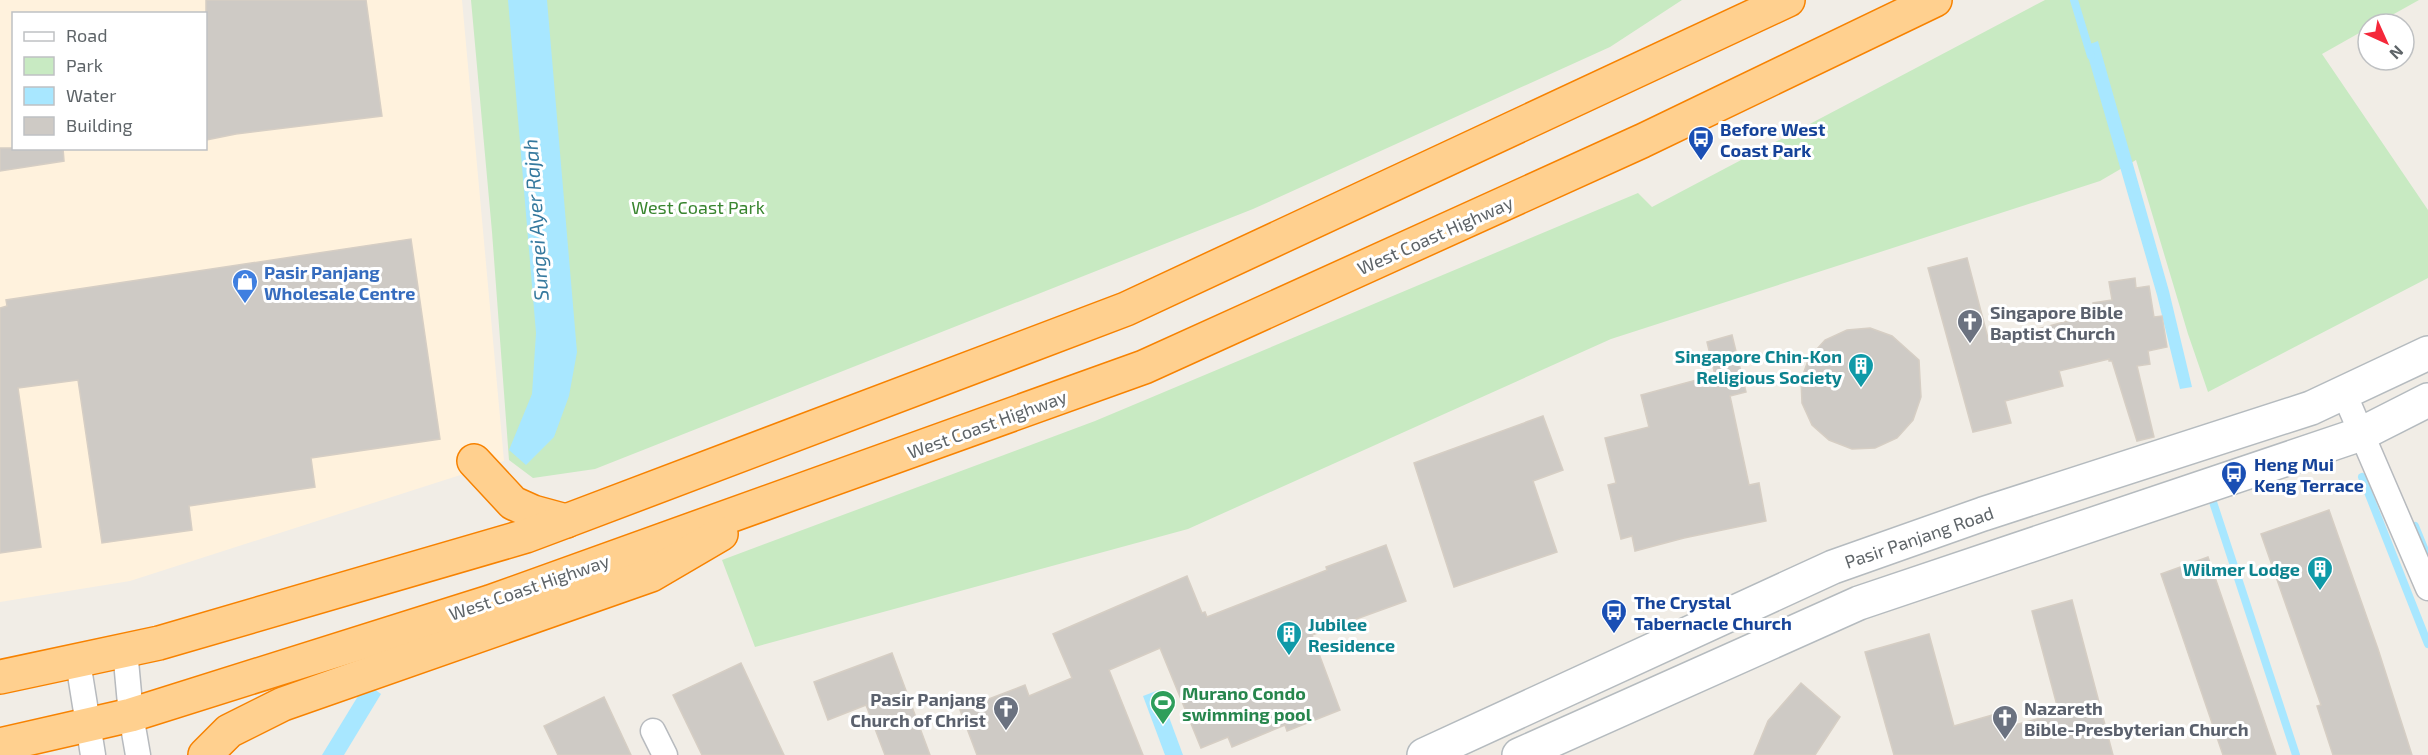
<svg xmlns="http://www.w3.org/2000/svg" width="2428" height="755" viewBox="0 0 2428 755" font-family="'Exo 2',sans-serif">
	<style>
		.commercial { fill: #fff2dd; fill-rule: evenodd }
		.green { fill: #c8eac2 }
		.water { fill: #a8e7ff }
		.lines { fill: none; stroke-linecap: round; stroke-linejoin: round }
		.stream { stroke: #a8e7ff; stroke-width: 8 }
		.building { fill: #cecac5; stroke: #d6cec4; stroke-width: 1.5 }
		.street-casing { stroke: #b7babe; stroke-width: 27 }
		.secondary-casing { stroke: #b5bbbf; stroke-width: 36 }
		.highway-casing { stroke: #f78200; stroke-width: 36 }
		.street { stroke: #fff; stroke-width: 24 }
		.secondary { stroke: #fff; stroke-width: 33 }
		.highway { stroke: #ffd08f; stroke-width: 33 }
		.labels { text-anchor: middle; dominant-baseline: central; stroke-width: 6; stroke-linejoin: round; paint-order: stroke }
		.transit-label { font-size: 18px; font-weight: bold; fill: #164399; stroke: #fff; text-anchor: start }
		.park-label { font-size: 18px; fill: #39852f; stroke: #fff }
		.street-label { font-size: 18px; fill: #5e6468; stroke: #fff }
		.shop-label { font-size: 18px; font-weight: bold; fill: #366cbe; stroke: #fff; text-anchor: start }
		.worship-label { font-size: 18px; font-weight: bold; fill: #5b616d; stroke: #fff; text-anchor: start }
		.culture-label { font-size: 18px; font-weight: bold; fill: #0d838f; stroke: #fff; text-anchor: end }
		.leisure-label { font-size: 18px; font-weight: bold; fill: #27864d; stroke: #fff; text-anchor: start }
		.water-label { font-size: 20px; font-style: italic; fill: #35799e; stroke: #fff }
	</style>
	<rect width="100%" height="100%" fill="#f1ede6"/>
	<!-- commercial -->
	<path class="commercial" d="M 0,0 L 462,0 L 504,461 L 130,581 L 0,602 ZM 14,14 L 206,14 L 206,148 L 14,148 Z"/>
	<!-- green -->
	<g class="green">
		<path d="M 471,0 L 1682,0 L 1610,47 L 1253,209 L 595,469 L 533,478 L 509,460 L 492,232 Z"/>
		<path d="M 2045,0 L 2419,0 L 2376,24 L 2368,24 L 2368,28 L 2322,54 L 2428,210 L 2428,278 L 2208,392 L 2188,334 L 2136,160 L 2100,181 L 1611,339 L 1188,529 L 755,647 L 722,560 L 1095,421 L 1638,193 L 1652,207 Z"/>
	</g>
	<!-- water -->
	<g class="water">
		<path d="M 508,0 L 547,0 L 577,352 L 569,396 L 554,437 L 526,465 L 509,450 L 532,394 L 536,333 Z"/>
		<path d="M 2098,41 L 2169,291 L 2192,387 L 2180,389 L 2157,295 L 2085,46 Z"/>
		<path d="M 366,683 L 381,694 L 344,755 L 322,755 Z"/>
		<path d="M 1159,690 L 1183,755 L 1165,755 L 1143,696 Z"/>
	</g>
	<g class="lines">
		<!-- stream -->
		<g class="stream">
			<path d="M 2074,0 L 2091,56"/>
			<path d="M 2362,477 L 2428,644"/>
			<path d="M 2213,502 L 2296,755"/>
			<path d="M 2415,526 L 2426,553"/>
		</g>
	</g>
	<!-- building -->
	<g class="building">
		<path d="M 206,0 L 366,0 L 382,116 L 236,134 L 206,140 Z"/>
		<path d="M 0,148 L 63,148 L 64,161 L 0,171 Z"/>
		<path d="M 411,239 L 440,439 L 311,458 L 315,487 L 189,506 L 192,530 L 102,543 L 78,380 L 18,388 L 41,547 L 0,553 L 0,308 L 7,306 L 6,300 Z"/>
		<path d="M 1967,258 L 1989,342 L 2094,314 L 2093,303 L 2112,300 L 2109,282 L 2135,278 L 2136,288 L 2149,286 L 2154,317 L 2162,316 L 2167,347 L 2148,351 L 2150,364 L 2137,366 L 2154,437 L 2137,441 L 2112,361 L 2109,361 L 2109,359 L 2059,371 L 2063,386 L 2005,401 L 2011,423 L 1973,432 L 1928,268 Z"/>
		<path d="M 1870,328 L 1892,336 L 1919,360 L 1921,397 L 1913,420 L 1897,438 L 1875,448 L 1852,449 L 1829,440 L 1812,425 L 1802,403 L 1801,380 L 1809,358 L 1825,340 L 1847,330 Z"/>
		<path d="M 1732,335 L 1746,392 L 1730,396 L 1749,485 L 1759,483 L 1766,521 L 1684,538 L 1635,551 L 1632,536 L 1621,539 L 1608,485 L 1616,483 L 1605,438 L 1649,427 L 1641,395 L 1715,375 L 1707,342 Z"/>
		<path d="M 1543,416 L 1563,470 L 1533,481 L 1557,552 L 1454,587 L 1414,463 Z"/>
		<path d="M 2329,510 L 2378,649 L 2412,755 L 2333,755 L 2317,706 L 2321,705 L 2261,534 Z"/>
		<path d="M 1386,545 L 1406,601 L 1312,635 L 1340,710 L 1287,731 L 1285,725 L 1232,747 L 1228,737 L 1201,748 L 1160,648 L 1109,670 L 1143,755 L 977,755 L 960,710 L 1025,685 L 1029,696 L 1072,678 L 1053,634 L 1187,576 L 1202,613 L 1205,612 L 1207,617 L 1327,570 L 1326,567 Z"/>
		<path d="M 2208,557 L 2276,755 L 2223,755 L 2161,574 Z"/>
		<path d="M 2072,600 L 2113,755 L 1894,755 L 1865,652 L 1929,634 L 1954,726 L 2003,712 L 2007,727 L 2059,713 L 2032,611 Z"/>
		<path d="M 892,653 L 930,755 L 885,755 L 866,705 L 828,720 L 814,682 Z"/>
		<path d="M 741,663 L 777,740 L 784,755 L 702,755 L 673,695 Z"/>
		<path d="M 1801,683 L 1840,717 L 1815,755 L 1754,755 L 1768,721 Z"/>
		<path d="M 604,697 L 631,755 L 558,755 L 544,726 Z"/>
	</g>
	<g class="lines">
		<defs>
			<g id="street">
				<path d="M 2344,393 L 2428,588"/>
				<path d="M 125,650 L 131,715 L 138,755"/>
				<path d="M 78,662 L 93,755"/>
				<path d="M 653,731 L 665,755"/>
			</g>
			<g id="secondary">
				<path d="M 1424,755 L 1833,567 L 1983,514 L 2311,408 L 2428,353"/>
				<path d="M 1519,755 L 1859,603 L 2361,434 L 2428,400"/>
			</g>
			<g id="highway">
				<path d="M 474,461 L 513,503 L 533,512 L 566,521"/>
				<path d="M 0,677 L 159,643 L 526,536 L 566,521 L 1126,309 L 1788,0"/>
				<path d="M 0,745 L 131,715 L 490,602 L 1144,367 L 1642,141 L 1935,0"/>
				<path d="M 205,755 L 229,731 L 283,704 L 651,575 L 721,534"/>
			</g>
		</defs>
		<!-- street casing -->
		<use href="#street" class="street-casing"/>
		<!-- secondary casing -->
		<use href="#secondary" class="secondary-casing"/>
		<!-- highway casing -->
		<use href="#highway" class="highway-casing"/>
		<!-- street -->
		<use href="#street" class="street"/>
		<!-- secondary -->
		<use href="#secondary" class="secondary"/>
		<!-- highway -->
		<use href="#highway" class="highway"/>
	</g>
	<!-- icons -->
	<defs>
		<symbol id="bus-pin" viewBox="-11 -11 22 30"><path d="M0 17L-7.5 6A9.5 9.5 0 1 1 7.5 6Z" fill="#1a4fb4" stroke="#fff"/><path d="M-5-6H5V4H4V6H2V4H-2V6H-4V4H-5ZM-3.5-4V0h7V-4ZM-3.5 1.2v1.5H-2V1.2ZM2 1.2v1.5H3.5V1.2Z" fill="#fff"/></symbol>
		<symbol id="shop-pin" viewBox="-11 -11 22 30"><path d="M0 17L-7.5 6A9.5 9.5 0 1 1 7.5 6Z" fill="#3f7fe0" stroke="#fff"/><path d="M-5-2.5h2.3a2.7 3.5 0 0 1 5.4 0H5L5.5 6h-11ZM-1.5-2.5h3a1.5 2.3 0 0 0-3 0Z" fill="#fff"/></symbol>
		<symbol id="church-pin" viewBox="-11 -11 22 30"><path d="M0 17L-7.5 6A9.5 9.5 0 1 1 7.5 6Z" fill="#6b7280" stroke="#fff"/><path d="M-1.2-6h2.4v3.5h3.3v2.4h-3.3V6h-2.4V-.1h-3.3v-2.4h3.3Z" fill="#fff"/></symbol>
		<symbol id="building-pin" viewBox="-11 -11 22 30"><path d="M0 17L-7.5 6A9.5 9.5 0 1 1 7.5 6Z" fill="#0f9aa8" stroke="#fff"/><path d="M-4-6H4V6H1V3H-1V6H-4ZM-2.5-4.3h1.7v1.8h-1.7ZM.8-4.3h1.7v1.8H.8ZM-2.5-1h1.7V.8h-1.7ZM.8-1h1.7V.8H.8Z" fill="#fff"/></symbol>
		<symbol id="stadium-pin" viewBox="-11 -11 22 30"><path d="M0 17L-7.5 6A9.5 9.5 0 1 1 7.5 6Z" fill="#2e9e5b" stroke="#fff"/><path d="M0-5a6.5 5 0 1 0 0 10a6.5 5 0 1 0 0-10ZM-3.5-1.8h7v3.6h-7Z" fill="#fff"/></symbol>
	</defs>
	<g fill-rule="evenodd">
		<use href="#bus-pin" x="1686" y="124" width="30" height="40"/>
		<use href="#shop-pin" x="230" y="267" width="30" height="40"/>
		<use href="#church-pin" x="1955" y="307" width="30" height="40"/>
		<use href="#building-pin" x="1846" y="351" width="30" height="40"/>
		<use href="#bus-pin" x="2219" y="459" width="30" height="40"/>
		<use href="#building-pin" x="2305" y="554" width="30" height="40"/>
		<use href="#bus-pin" x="1599" y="597" width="30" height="40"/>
		<use href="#building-pin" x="1274" y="619" width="30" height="40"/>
		<use href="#stadium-pin" x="1148" y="688" width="30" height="40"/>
		<use href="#church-pin" x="991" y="694" width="30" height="40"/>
		<use href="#church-pin" x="1990" y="703" width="30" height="40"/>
	</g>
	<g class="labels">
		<!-- transit labels -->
		<g class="transit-label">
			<text x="1720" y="129">Before West<tspan x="1720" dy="21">Coast Park</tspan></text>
			<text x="2254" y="464">Heng Mui<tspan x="2254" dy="21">Keng Terrace</tspan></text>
			<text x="1634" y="602">The Crystal<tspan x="1634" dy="21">Tabernacle Church</tspan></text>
		</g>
		<!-- park labels -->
		<g class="park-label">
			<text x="698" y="207">West Coast Park</text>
		</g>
		<!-- street labels -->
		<g class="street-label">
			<text transform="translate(1435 235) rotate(-24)">West Coast Highway</text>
			<text transform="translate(987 424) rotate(-20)">West Coast Highway</text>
			<text transform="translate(1919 537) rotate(-19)">Pasir Panjang Road</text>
			<text transform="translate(529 587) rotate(-19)">West Coast Highway</text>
		</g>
		<!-- shop labels -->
		<g class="shop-label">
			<text x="264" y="272">Pasir Panjang<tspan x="264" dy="21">Wholesale Centre</tspan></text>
		</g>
		<!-- worship labels -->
		<g class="worship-label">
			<text x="1990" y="312">Singapore Bible<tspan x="1990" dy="21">Baptist Church</tspan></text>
			<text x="986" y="699" text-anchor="end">Pasir Panjang<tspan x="986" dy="21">Church of Christ</tspan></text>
			<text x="2024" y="708">Nazareth<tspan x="2024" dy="21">Bible-Presbyterian Church</tspan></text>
		</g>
		<!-- culture labels -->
		<g class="culture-label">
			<text x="1842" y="356">Singapore Chin-Kon<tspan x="1842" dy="21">Religious Society</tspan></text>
			<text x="2300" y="569">Wilmer Lodge</text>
			<text x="1308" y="624" text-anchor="start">Jubilee<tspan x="1308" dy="21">Residence</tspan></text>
		</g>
		<!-- leisure labels -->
		<g class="leisure-label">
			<text x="1182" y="693">Murano Condo<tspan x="1182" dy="21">swimming pool</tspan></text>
		</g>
		<!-- water labels -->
		<g class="water-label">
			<text transform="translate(535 220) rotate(-94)">Sungei Ayer Rajah</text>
		</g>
	</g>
	<!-- legend -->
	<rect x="12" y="12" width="195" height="138" fill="#ffffff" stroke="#bfc1c3" stroke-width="1.5"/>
	<rect x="24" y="32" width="30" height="9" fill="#ffffff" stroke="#bfc1c3" stroke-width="1.5"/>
	<text x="66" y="42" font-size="18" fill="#5e6468">Road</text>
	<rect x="24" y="57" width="30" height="18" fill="#c8eac2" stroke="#bfc1c3" stroke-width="1.5"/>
	<text x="66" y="72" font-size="18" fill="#5e6468">Park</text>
	<rect x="24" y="87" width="30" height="18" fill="#a8e7ff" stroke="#bfc1c3" stroke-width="1.5"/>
	<text x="66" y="102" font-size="18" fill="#5e6468">Water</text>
	<rect x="24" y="117" width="30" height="18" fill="#cecac5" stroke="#bfc1c3" stroke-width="1.5"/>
	<text x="66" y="132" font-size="18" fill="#5e6468">Building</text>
	<!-- north arrow -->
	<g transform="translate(2386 42) rotate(135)"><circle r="28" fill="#ffffff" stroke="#bfc1c3" stroke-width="1.5"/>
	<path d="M0-4.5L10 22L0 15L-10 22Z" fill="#f5283a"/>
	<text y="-9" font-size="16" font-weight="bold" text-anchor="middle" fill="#5e6468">N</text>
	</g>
</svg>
